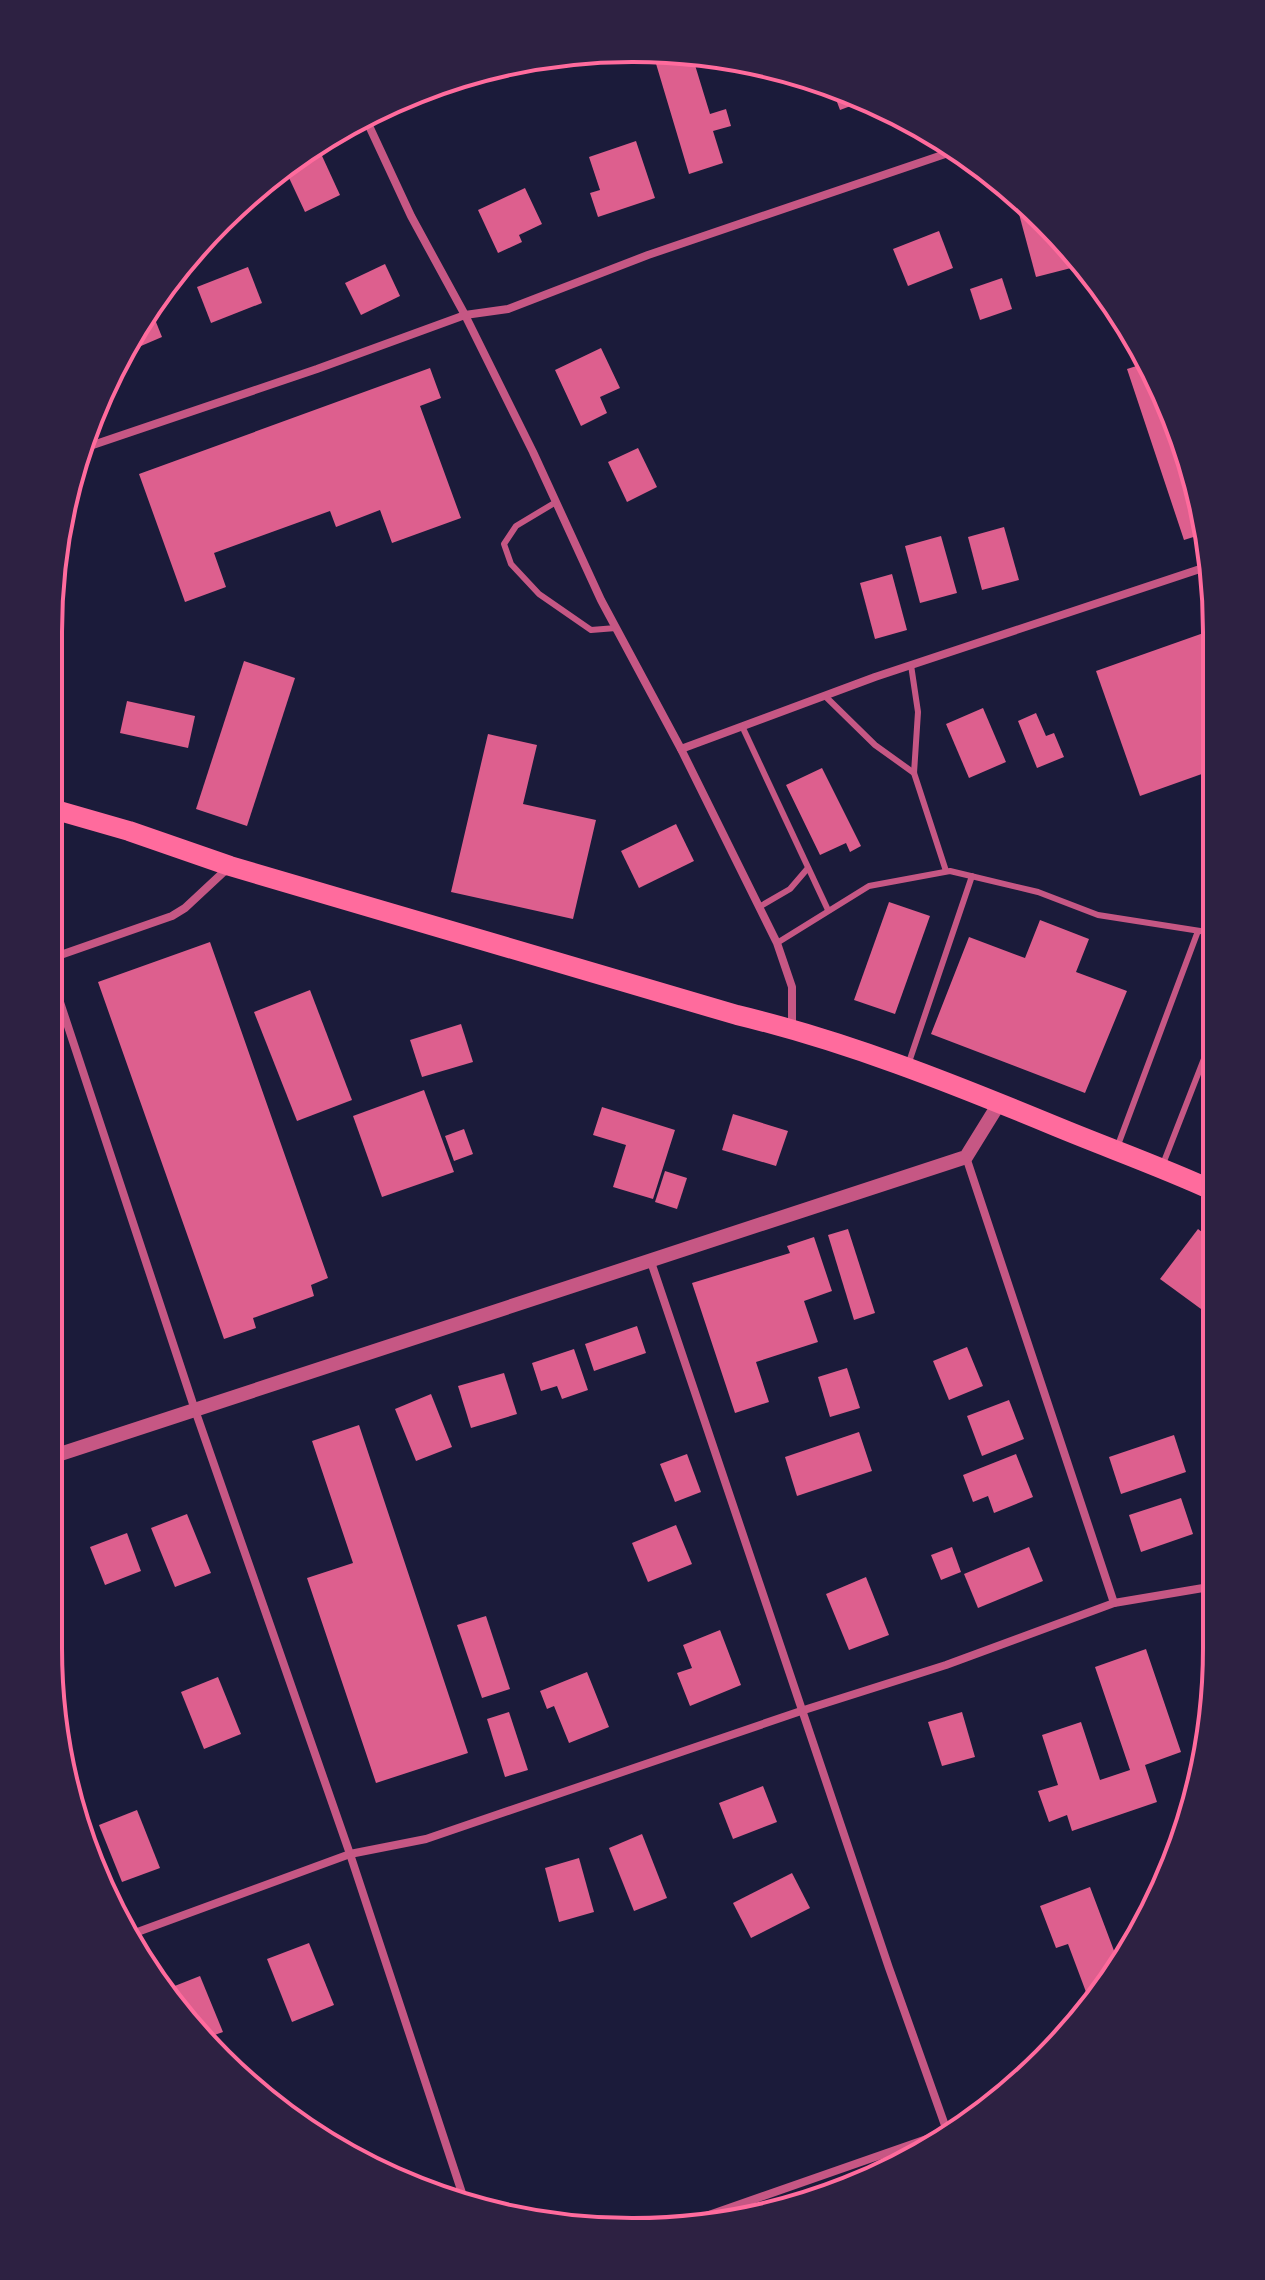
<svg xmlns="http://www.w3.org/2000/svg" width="1265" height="2280" viewBox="0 0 1265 2280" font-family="'Work Sans',sans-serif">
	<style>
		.building { fill: #dd5f8e }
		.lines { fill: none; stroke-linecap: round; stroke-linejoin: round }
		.service { stroke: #c65784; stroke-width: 6 }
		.minor { stroke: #c65784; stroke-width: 8 }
		.tertiary { stroke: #c65784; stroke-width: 14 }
		.trunk { stroke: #ff6b9d; stroke-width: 20 }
		.rim { fill: none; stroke: #ff6b9d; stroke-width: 4 }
	</style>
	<rect width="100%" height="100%" fill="#1b1b3a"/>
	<!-- building -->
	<g class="building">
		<path d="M 671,52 L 691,52 L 710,114 L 726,109 L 731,126 L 713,131 L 723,163 L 689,174 L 654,57 Z"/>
		<path d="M 834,85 L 875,104 L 866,107 L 864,101 L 840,110 L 831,86 Z"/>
		<path d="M 636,141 L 655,198 L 598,217 L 590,193 L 600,190 L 589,157 Z"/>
		<path d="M 317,145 L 340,195 L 305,212 L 283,165 Z"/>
		<path d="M 525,188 L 542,224 L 519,235 L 522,242 L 498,253 L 478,210 Z"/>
		<path d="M 1033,210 L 1072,255 L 1075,267 L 1036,277 L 1019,214 Z"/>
		<path d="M 939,231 L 953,268 L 908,286 L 893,249 Z"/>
		<path d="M 385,264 L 400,296 L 361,315 L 345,283 Z"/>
		<path d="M 248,267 L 262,303 L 211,323 L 197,287 Z"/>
		<path d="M 1002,278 L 1012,309 L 980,320 L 970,289 Z"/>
		<path d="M 150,307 L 162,337 L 120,355 L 126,341 Z"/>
		<path d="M 601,348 L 620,388 L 600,397 L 607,413 L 581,426 L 555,370 Z"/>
		<path d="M 1146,363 L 1186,444 L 1206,533 L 1184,540 L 1127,369 Z"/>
		<path d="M 430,368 L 441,398 L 420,406 L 461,518 L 392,543 L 380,510 L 336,527 L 330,511 L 214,553 L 226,587 L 185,602 L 139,474 Z"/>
		<path d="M 638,448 L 657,487 L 627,502 L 608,462 Z"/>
		<path d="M 1004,527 L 1019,580 L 982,590 L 968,537 Z"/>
		<path d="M 941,536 L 957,593 L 920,603 L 905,546 Z"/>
		<path d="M 892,574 L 907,630 L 875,639 L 860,583 Z"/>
		<path d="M 1212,630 L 1213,770 L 1140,796 L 1096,671 Z"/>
		<path d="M 244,661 L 295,678 L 247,826 L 196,809 Z"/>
		<path d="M 127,701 L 195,716 L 188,748 L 120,733 Z"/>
		<path d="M 983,708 L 1006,762 L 969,778 L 946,724 Z"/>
		<path d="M 1036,713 L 1046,736 L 1054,733 L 1064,757 L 1037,768 L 1018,721 Z"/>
		<path d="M 488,734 L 537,745 L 523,804 L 596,820 L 573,919 L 451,892 Z"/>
		<path d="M 822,768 L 861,846 L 850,852 L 846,843 L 820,855 L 786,785 Z"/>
		<path d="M 1213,805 L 1213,844 L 1212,844 L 1202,808 Z"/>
		<path d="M 676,824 L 694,861 L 639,888 L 621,851 Z"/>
		<path d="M 889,902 L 930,916 L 895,1014 L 854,1000 Z"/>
		<path d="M 1040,920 L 1089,939 L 1076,972 L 1127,991 L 1085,1093 L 931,1034 L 969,937 L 1025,958 Z"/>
		<path d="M 210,942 L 328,1278 L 311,1285 L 314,1296 L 253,1318 L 256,1328 L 224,1339 L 98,982 Z"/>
		<path d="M 310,990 L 352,1100 L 297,1121 L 254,1012 Z"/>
		<path d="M 461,1024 L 473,1062 L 422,1077 L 410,1040 Z"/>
		<path d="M 424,1090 L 454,1172 L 382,1197 L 353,1116 Z"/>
		<path d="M 602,1107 L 675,1130 L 653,1199 L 613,1187 L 626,1145 L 593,1135 Z"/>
		<path d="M 733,1114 L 788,1131 L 776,1166 L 722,1150 Z"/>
		<path d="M 464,1129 L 473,1154 L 454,1161 L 445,1136 Z"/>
		<path d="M 665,1171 L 687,1178 L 677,1209 L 655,1202 Z"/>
		<path d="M 848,1229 L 875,1313 L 854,1320 L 828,1235 Z"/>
		<path d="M 1198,1229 L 1214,1241 L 1214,1291 L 1201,1309 L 1160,1279 Z"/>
		<path d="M 814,1237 L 832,1291 L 804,1301 L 818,1342 L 756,1362 L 769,1402 L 735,1413 L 692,1283 L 790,1253 L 787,1246 Z"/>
		<path d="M 637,1326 L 646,1353 L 594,1371 L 585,1344 Z"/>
		<path d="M 967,1347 L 983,1386 L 949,1400 L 933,1361 Z"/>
		<path d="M 574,1349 L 588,1390 L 562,1399 L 557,1386 L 541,1391 L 532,1363 Z"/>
		<path d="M 847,1368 L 860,1408 L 830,1417 L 818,1377 Z"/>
		<path d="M 504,1373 L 517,1414 L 471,1428 L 458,1386 Z"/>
		<path d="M 431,1394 L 452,1447 L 416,1461 L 395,1409 Z"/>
		<path d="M 1009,1400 L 1024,1439 L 982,1456 L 967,1416 Z"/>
		<path d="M 359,1425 L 468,1753 L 376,1783 L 307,1578 L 353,1563 L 312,1441 Z"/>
		<path d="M 859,1432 L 872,1471 L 797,1496 L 785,1457 Z"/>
		<path d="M 1174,1435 L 1186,1472 L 1121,1494 L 1109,1457 Z"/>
		<path d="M 687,1454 L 701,1492 L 675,1502 L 660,1464 Z"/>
		<path d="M 1016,1454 L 1033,1497 L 994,1513 L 988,1496 L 973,1502 L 963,1475 Z"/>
		<path d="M 1181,1498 L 1193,1534 L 1141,1552 L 1129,1515 Z"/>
		<path d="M 187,1514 L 211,1573 L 175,1587 L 151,1528 Z"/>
		<path d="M 676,1525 L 692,1564 L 648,1582 L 632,1543 Z"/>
		<path d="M 127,1533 L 141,1571 L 105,1585 L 90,1547 Z"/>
		<path d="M 48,1541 L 59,1573 L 48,1577 Z"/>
		<path d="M 952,1547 L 961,1572 L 941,1580 L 931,1555 Z"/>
		<path d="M 1029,1547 L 1043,1581 L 978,1608 L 964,1574 Z"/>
		<path d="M 866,1577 L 889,1635 L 849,1650 L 826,1594 Z"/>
		<path d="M 486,1616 L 510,1689 L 482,1698 L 457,1625 Z"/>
		<path d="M 720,1630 L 741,1685 L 690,1706 L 677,1673 L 692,1668 L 683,1645 Z"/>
		<path d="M 1146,1649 L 1181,1752 L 1145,1765 L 1157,1802 L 1072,1831 L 1067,1815 L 1049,1822 L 1038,1791 L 1058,1785 L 1042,1735 L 1081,1722 L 1100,1780 L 1130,1770 L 1095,1667 Z"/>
		<path d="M 587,1672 L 609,1727 L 569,1743 L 554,1706 L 547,1709 L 540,1691 Z"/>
		<path d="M 218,1677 L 241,1734 L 204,1749 L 181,1692 Z"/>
		<path d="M 509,1712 L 528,1770 L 505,1777 L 487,1719 Z"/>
		<path d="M 962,1712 L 975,1757 L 942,1766 L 928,1722 Z"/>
		<path d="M 763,1786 L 777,1822 L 733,1839 L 719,1803 Z"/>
		<path d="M 137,1810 L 160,1868 L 122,1882 L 99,1825 Z"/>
		<path d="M 642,1834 L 667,1898 L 634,1911 L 609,1848 Z"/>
		<path d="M 579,1858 L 594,1912 L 559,1922 L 545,1868 Z"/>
		<path d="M 792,1873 L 810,1908 L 751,1938 L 733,1903 Z"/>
		<path d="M 1090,1887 L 1119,1964 L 1089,2000 L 1068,1944 L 1056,1948 L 1040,1906 Z"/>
		<path d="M 309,1943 L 334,2005 L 292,2022 L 267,1959 Z"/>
		<path d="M 200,1976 L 223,2032 L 206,2038 L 169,2004 L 162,1991 Z"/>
	</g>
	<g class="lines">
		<!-- service -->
		<g class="service">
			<path d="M 556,502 L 516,526 L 504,544 L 511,564 L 539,594 L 591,630 L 616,628"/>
			<path d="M 911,665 L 918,712 L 914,773 L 946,871"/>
			<path d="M 825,696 L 875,745 L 914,773"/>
			<path d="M 742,726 L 828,910"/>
			<path d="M 759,907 L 790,889 L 808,868"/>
			<path d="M 777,943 L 869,886 L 950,871 L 1038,892 L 1098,915 L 1213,933"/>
			<path d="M 908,1065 L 972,876"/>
			<path d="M 1118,1145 L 1198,931"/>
			<path d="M 1163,1164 L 1214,1033"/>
		</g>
		<!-- minor -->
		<g class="minor">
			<path d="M 364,115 L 411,216 L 465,315 L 533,452 L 601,600 L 681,749 L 777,943 L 792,987 L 792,1027"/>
			<path d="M 81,449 L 317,369 L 465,315 L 508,309 L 648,255 L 957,150"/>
			<path d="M 681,749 L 875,677 L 1212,565"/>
			<path d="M 49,959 L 172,916 L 185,908 L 229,867"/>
			<path d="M 49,969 L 195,1410 L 350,1854 L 466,2205"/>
			<path d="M 966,1157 L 1114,1603"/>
			<path d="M 651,1262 L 889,1968 L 947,2131"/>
			<path d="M 132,1934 L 350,1854 L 426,1839 L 804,1710 L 946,1665 L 1114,1603 L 1215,1586"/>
			<path d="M 666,2230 L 944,2133"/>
		</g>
		<!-- tertiary -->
		<path class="tertiary" d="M 48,1458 L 966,1157 L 1000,1102"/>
		<!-- trunk -->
		<path class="trunk" d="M 49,808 L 129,831 L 230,866 L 737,1015 C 846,1041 951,1083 1055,1126 C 1108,1148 1162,1167 1214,1191"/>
	</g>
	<!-- crop -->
	<path d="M0 0H1265V2280H0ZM632 62H633A570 570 0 0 1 1203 632V1648A570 570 0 0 1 633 2218H632A570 570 0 0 1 62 1648V632A570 570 0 0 1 632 62Z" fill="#2d2142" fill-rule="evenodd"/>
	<path class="rim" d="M632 62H633A570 570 0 0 1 1203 632V1648A570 570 0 0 1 633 2218H632A570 570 0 0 1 62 1648V632A570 570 0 0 1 632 62Z"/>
</svg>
